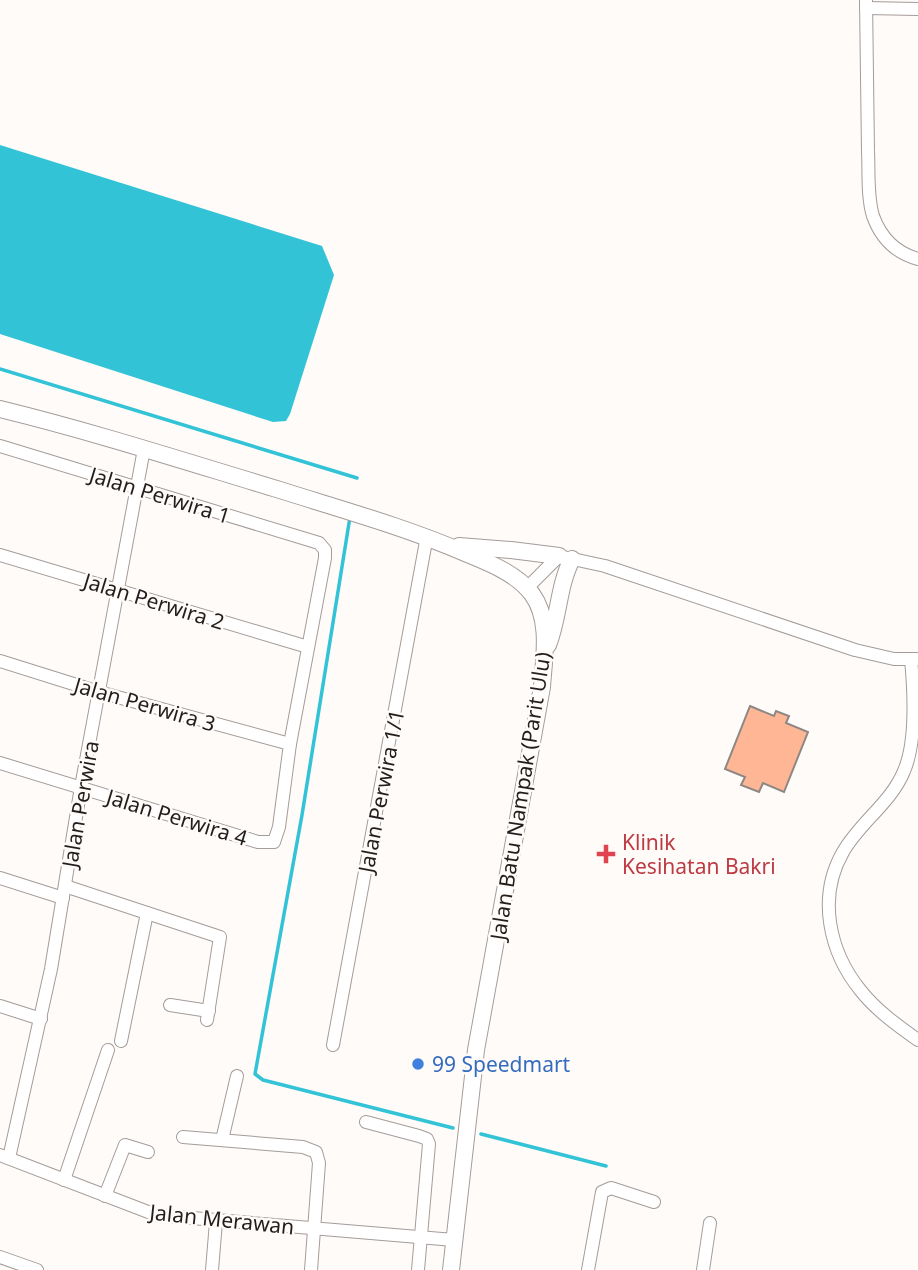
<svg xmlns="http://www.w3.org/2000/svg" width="918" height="1270" viewBox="0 0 918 1270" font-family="'Noto Sans',sans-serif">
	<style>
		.water { fill: #33c3d7 }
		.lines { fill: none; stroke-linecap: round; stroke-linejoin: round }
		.stream { stroke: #33c3d7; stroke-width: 3.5 }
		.building { fill: #feb695; stroke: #8e8784; stroke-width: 2 }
		.minor-casing { stroke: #a49c99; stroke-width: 14 }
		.tertiary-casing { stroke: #a49c99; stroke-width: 18 }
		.minor { stroke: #fff; stroke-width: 12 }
		.tertiary { stroke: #fff; stroke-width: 16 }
		.health-dot { fill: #e0444e; stroke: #fefbf9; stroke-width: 2.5 }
		.shop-dot { fill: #3f7fe0; stroke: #fefbf9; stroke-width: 2.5 }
		.labels { text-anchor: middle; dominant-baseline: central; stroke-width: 5; stroke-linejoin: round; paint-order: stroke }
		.street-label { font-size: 21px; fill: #211e1d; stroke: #fefbf9 }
		.health-label { font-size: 21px; fill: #be3a42; stroke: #fefbf9; text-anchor: start }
		.shop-label { font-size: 21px; fill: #366cbe; stroke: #fefbf9; text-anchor: start }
	</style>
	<rect width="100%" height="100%" fill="#fefbf9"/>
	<!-- water -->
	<path class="water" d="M 0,145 L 322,246 L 334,275 L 290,414 L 286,421 L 273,422 L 0,334 Z"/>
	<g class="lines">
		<!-- stream -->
		<g class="stream">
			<path d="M 0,369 L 357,478"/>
			<path d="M 350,517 L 302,815 L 255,1074 L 263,1080 L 453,1128"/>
			<path d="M 481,1134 L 606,1166"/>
		</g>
	</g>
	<!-- building -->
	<path class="building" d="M 750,706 L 774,716 L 776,711 L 789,716 L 786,723 L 808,732 L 784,792 L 763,783 L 759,792 L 741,785 L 745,777 L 725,769 Z"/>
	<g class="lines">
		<defs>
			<g id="minor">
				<path d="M 866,0 C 867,51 867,101 868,151 C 869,172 867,196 873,216 C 881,238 896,253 918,259"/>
				<path d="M 866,8 L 918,9"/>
				<path d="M 0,446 L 319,543 L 325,550 L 325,558 L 290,744 L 279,827 L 274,842 L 258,842 L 0,763"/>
				<path d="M 0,555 L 308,647"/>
				<path d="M 527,588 L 559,556 L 605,566 L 855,650 L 894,659 L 918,659"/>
				<path d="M 911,659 C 914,691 917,741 904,771 C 891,803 860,822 843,852 C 817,897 829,952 861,991 C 876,1010 898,1026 918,1040"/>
				<path d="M 0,661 L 99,692 L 290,744"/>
				<path d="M 0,878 L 63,898"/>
				<path d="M 65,886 L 220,937 L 207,1020"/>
				<path d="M 170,1005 L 209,1011"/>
				<path d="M 0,1006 L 41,1019"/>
				<path d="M 121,1041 L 147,913"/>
				<path d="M 333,1045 L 427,536"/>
				<path d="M 366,1122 L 419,1136 L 427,1139 L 429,1144 L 418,1270"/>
				<path d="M 183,1137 L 303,1147 L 316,1152 L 319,1163 L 311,1270"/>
				<path d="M 222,1140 L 237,1076"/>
				<path d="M 0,1155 L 156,1215 L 454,1240"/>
				<path d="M 9,1158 L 51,969 L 81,787 L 144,449"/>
				<path d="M 64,1180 L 108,1050"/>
				<path d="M 105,1196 L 125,1145 L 148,1152"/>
				<path d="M 0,1257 L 37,1270"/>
				<path d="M 212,1270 L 216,1222"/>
				<path d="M 588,1270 L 602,1192 L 611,1188 L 654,1202"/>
				<path d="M 703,1270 L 710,1223"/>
			</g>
			<g id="tertiary">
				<path d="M 0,409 C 94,432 187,462 280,490 C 343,510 405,527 465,553 C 489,563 516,573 532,594 C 551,620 544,657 542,687 L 476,1050 L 451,1270"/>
				<path d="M 459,546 L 511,550 L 559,556"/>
				<path d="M 548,645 C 559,618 558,586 572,559"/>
			</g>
		</defs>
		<!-- minor casing -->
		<use href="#minor" class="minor-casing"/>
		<!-- tertiary casing -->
		<use href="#tertiary" class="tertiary-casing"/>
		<!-- minor -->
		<use href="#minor" class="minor"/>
		<!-- tertiary -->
		<use href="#tertiary" class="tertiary"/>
	</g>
	<!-- markers -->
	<path class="health-dot" d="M602.5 843.5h7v7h7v7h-7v7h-7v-7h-7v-7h7z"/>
	<circle class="shop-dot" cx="418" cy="1064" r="7"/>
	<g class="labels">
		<!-- street labels -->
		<g class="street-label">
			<text transform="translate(160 495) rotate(17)">Jalan Perwira 1</text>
			<text transform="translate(154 601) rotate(17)">Jalan Perwira 2</text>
			<text transform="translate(145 704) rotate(16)">Jalan Perwira 3</text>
			<text transform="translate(381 791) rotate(-79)">Jalan Perwira 1/1</text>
			<text transform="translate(520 796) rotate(-81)">Jalan Batu Nampak (Parit Ulu)</text>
			<text transform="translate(80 804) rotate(-80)">Jalan Perwira</text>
			<text transform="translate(177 817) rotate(17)">Jalan Perwira 4</text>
			<text transform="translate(222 1219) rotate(6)">Jalan Merawan</text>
		</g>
		<!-- health labels -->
		<g class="health-label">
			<text x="622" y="842">Klinik<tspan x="622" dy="24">Kesihatan Bakri</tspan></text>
		</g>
		<!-- shop labels -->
		<g class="shop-label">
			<text x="432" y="1064">99 Speedmart</text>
		</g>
	</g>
</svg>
